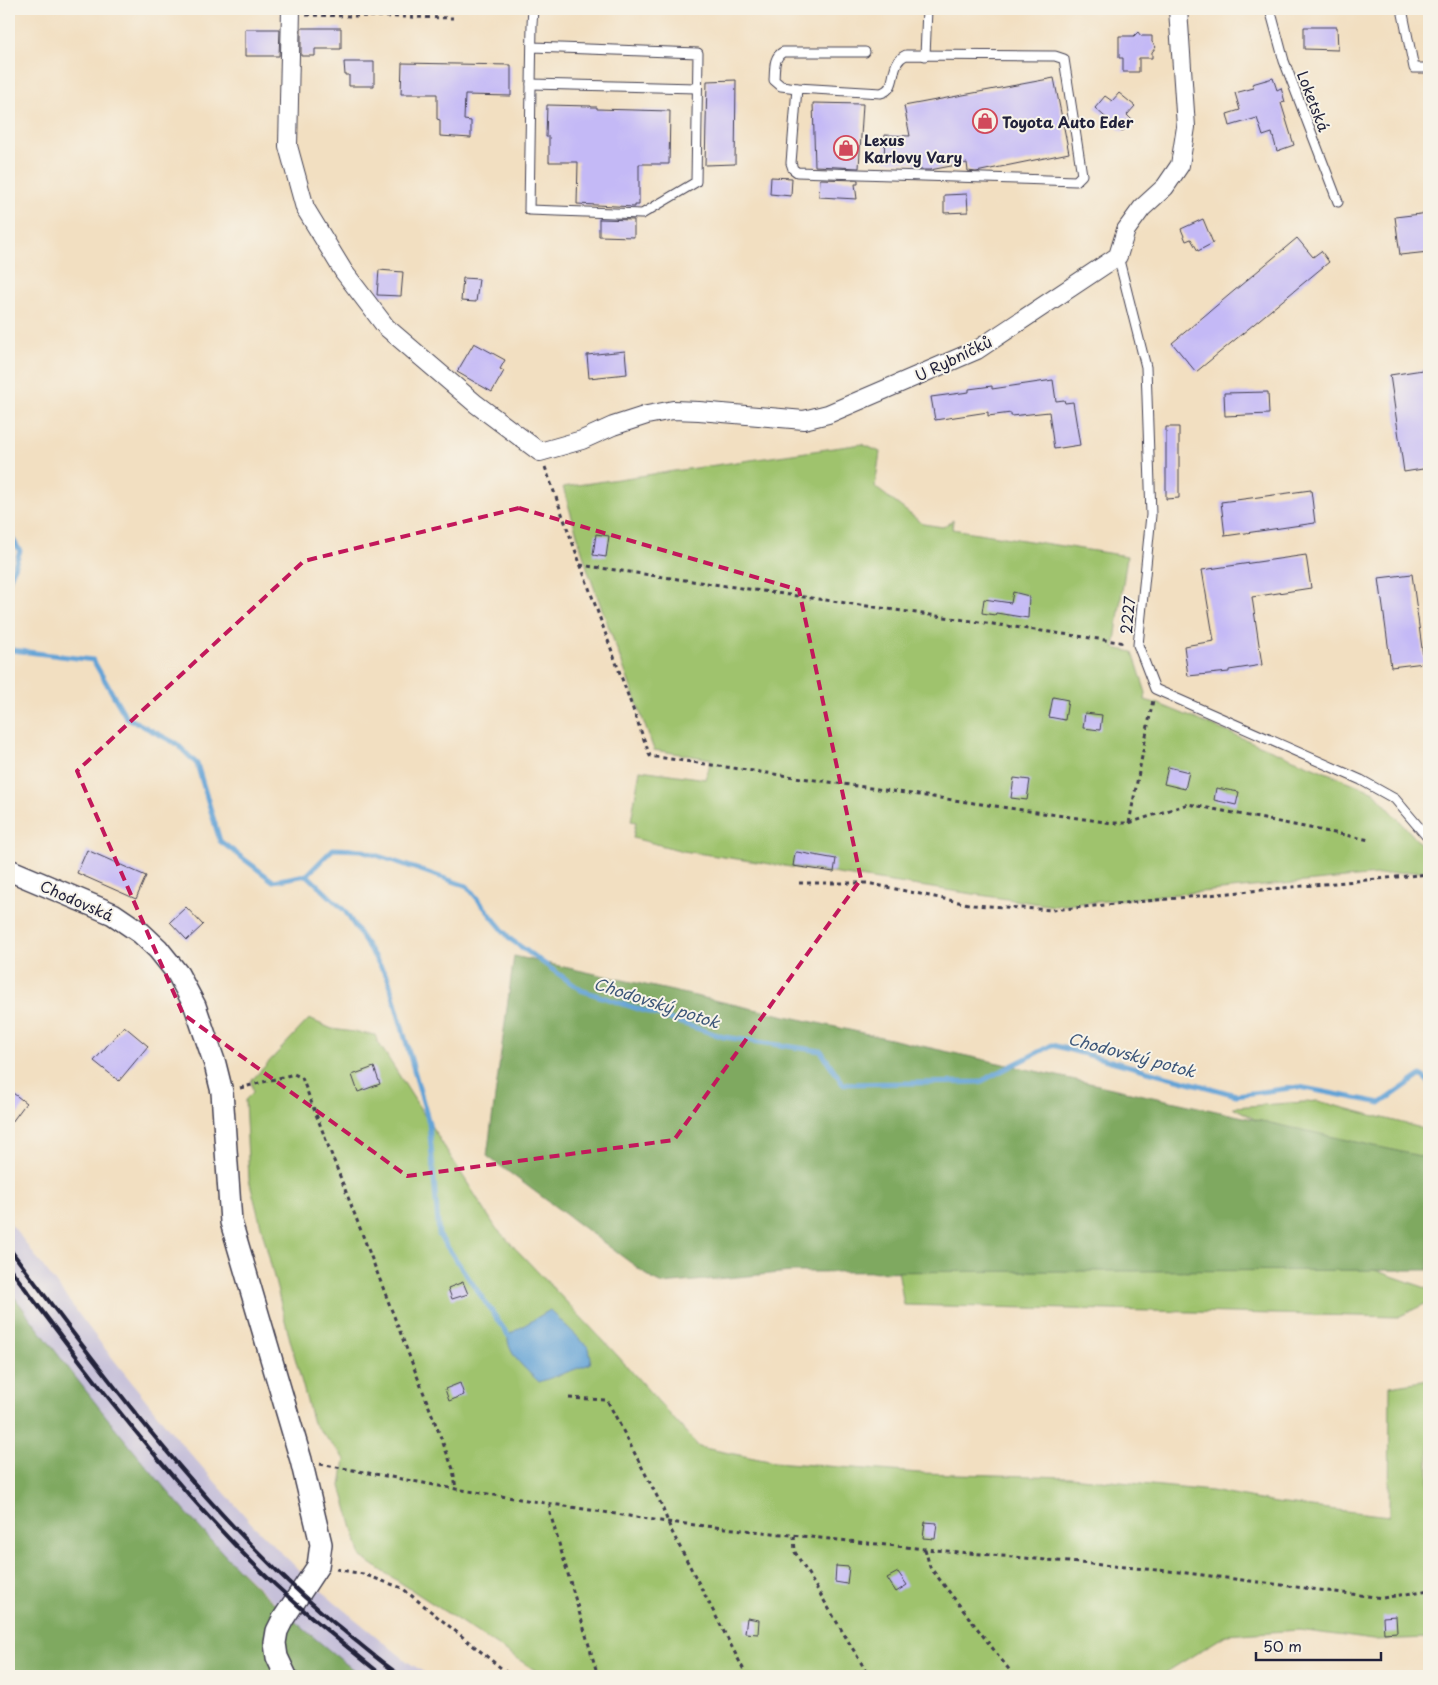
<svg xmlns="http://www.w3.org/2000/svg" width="1438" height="1685" viewBox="0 0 1438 1685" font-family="'Playpen Sans',sans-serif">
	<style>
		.industrial { fill: #c6c0d9 }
		.green { fill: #9fc36d; stroke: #607254 }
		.forest { fill: #7fa960; stroke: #50664e }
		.water { fill: #63a3d6; stroke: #426288 }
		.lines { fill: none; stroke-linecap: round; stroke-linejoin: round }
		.stream { stroke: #63a3d6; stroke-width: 5 }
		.building { fill: #c4b9f6 }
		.service-casing { stroke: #413e4f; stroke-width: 11 }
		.minor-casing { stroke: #413e4f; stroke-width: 20 }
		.tertiary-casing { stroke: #413e4f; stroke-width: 24 }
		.path { stroke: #413e4f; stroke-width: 3; stroke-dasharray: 4 4; stroke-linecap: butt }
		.service { stroke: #fff; stroke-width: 9 }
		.minor { stroke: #fff; stroke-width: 18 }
		.tertiary { stroke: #fff; stroke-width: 21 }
		.rail { stroke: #22223b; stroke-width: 4 }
		.marked { fill: none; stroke: #c2185b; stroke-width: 4; stroke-dasharray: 10 6; stroke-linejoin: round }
		.labels { text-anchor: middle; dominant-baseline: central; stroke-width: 4; stroke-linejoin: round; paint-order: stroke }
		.street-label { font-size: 15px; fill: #22223b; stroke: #f7f3e8 }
		.poi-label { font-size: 15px; font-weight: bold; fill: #22223b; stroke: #f7f3e8; text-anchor: start }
		.water-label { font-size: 16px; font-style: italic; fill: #3c5679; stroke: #f7f3e8 }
	</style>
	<rect width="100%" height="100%" fill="#f7f3e8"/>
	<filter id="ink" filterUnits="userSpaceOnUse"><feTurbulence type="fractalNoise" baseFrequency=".02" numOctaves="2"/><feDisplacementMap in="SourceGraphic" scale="10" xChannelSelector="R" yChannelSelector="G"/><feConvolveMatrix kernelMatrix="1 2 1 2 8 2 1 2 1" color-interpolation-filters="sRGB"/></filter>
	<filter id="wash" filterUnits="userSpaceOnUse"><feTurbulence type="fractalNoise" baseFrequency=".0096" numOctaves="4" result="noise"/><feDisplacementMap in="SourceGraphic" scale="20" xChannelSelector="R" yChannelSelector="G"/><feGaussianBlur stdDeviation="1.12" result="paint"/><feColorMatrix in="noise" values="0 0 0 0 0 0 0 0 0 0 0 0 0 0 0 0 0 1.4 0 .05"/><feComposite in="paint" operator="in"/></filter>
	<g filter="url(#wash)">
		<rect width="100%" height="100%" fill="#f2dfc1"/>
		<!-- industrial -->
		<path class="industrial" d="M 9,1221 L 102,1345 L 174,1435 L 253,1525 L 297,1568 L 334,1602 L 408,1662 L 430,1676 L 361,1676 L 308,1634 L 222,1553 L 142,1462 L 69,1370 L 9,1290 Z"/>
		<!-- green -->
		<g class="green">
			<path d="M 862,444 L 880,452 L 875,487 L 923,524 L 943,527 L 953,520 L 952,529 L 1127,556 L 1114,648 L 1133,652 L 1146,693 L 1145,700 L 1159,704 L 1374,792 L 1424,848 L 1429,856 L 1429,870 L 1054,906 L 683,851 L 633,838 L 636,822 L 631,821 L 640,770 L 706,779 L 711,759 L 654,750 L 588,571 L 563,487 Z"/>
			<path d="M 309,1019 L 332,1029 L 375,1035 L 378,1042 L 496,1228 L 616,1354 L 699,1447 L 774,1462 L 919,1473 L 1070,1477 L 1211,1491 L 1276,1503 L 1389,1516 L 1390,1386 L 1429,1380 L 1429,1638 L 1374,1640 L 1299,1630 L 1226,1635 L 1160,1676 L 544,1676 L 361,1557 L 341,1486 L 345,1459 L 313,1423 L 289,1336 L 249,1179 L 245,1100 L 253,1092 L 251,1081 Z"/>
			<path d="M 1318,1101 L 1429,1130 L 1429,1166 L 1301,1145 L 1233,1107 Z"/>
			<path d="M 896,1258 L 1357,1264 L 1429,1289 L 1429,1300 L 1427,1303 L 1398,1317 L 904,1305 Z"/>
		</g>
		<!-- forest -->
		<g class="forest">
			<path d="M 514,956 L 1429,1158 L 1429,1270 L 791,1272 L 662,1284 L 654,1280 L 487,1156 Z"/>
			<path d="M 9,1290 C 77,1380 145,1470 222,1552 C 264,1598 313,1637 361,1676 L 9,1676 Z"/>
		</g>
		<!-- water -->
		<path class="water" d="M 550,1310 L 589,1348 L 591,1358 L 590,1364 L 539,1382 C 527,1370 506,1354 508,1335 Z"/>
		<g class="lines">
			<!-- stream -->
			<g class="stream">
				<path d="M 9,533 L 20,551 L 9,581"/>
				<path d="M 9,646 L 12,650 L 93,660 L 126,717 L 177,744 L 197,764 L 220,841 L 273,881 L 307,875 L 333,849 L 361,850 L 467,886 L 510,939 L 581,990 L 724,1037 L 821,1051 L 843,1084 L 980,1082 L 1052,1045 L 1236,1095 L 1299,1087 L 1381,1103 L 1421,1075 L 1429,1082"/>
				<path d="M 307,875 L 345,911 L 388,978 L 429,1123 L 439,1235 L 508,1335"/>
			</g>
		</g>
		<g id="blocks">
			<!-- building -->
			<g class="building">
				<path d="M 1304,27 L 1337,27 L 1338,50 L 1304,49 Z"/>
				<path d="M 301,28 L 341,28 L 341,49 L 315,49 L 315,56 L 301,56 Z"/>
				<path d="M 245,29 L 280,29 L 279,56 L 245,56 Z"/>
				<path d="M 1138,32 L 1141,36 L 1152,36 L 1152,42 L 1156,47 L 1152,52 L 1152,58 L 1139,58 L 1139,72 L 1123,72 L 1123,58 L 1119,58 L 1119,36 L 1134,36 Z"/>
				<path d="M 344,62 L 374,62 L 374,86 L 349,86 L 349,75 L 345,75 Z"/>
				<path d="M 402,63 L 511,65 L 511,96 L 465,95 L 464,120 L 471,121 L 471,138 L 440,136 L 440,120 L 437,119 L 437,94 L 401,94 Z"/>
				<path d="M 1054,78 L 1069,153 L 976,172 L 968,171 L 967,163 L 930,170 L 916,170 L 915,162 L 884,161 L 885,135 L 910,136 L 904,106 Z"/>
				<path d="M 1273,78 L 1277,90 L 1281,88 L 1285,102 L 1281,103 L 1294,145 L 1277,151 L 1272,133 L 1263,136 L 1257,118 L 1230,126 L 1227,114 L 1240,110 L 1235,93 L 1254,88 L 1252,84 Z"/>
				<path d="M 736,80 L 735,164 L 705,165 L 707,81 Z"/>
				<path d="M 1119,93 L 1135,106 L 1127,115 L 1133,121 L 1122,132 L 1095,108 L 1105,96 L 1112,101 Z"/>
				<path d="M 813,103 L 863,104 L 859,168 L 815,166 Z"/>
				<path d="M 547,105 L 591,106 L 591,107 L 597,107 L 597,109 L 670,111 L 669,164 L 639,164 L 639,205 L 635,205 L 635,207 L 577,204 L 578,162 L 549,162 L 549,137 L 546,137 Z"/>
				<path d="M 771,177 L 792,178 L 791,196 L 770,194 Z"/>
				<path d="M 820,179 L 858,180 L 858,184 L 855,184 L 857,199 L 819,197 Z"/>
				<path d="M 967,194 L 968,212 L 944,213 L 944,195 Z"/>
				<path d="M 1429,213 L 1429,252 L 1400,255 L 1395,217 Z"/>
				<path d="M 599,219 L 634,220 L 634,237 L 599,236 Z"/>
				<path d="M 1203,219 L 1213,243 L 1198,251 L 1191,239 L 1186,241 L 1181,229 Z"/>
				<path d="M 1297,238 L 1313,257 L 1321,251 L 1329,262 L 1196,372 L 1172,343 Z"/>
				<path d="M 379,270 L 403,272 L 401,296 L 377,295 Z"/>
				<path d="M 463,278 L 479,279 L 476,302 L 461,301 Z"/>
				<path d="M 474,343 L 505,360 L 500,369 L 504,371 L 492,392 L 457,372 Z"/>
				<path d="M 625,351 L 627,374 L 589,378 L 587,355 Z"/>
				<path d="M 1429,369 L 1429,468 L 1404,472 L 1390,375 Z"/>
				<path d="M 1053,380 L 1056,401 L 1064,400 L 1065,403 L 1073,402 L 1080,445 L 1054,449 L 1049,412 L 1011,416 L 1011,413 L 988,416 L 988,412 L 935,420 L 931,397 L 969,392 L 969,389 L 992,386 L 992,389 Z"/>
				<path d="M 1268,392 L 1269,414 L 1225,416 L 1224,393 Z"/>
				<path d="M 1166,427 L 1179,427 L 1179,498 L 1166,499 Z"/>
				<path d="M 1311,490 L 1315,523 L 1225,536 L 1221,502 Z"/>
				<path d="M 596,534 L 609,536 L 606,557 L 593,555 Z"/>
				<path d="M 1306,555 L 1311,588 L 1252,597 L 1262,665 L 1229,670 L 1229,672 L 1188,676 L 1184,646 L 1214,641 L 1202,570 Z"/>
				<path d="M 1412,574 L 1424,663 L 1391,667 L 1379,578 Z"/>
				<path d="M 1013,592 L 1029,596 L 1028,618 L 996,613 L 995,615 L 982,613 L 984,599 L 1011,603 Z"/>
				<path d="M 1053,697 L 1068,700 L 1065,720 L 1049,717 Z"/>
				<path d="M 1085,713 L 1102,715 L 1100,730 L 1083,728 Z"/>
				<path d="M 1168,767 L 1189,772 L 1185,789 L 1164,784 Z"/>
				<path d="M 1014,778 L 1030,780 L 1027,800 L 1011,798 Z"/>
				<path d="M 1216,788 L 1239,792 L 1236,805 L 1214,800 Z"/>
				<path d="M 87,850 L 146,876 L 136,899 L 77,873 Z"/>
				<path d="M 797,852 L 836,859 L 834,872 L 793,866 L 795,853 Z"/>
				<path d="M 186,907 L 203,925 L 187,940 L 170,922 Z"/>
				<path d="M 124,1026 L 148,1046 L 119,1081 L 94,1061 Z"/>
				<path d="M 374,1067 L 380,1084 L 358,1092 L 352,1075 Z"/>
				<path d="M 9,1090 L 26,1103 L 9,1126 Z"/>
				<path d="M 463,1282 L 468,1294 L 452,1299 L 448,1288 Z"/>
				<path d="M 460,1383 L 464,1395 L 449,1401 L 445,1389 Z"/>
				<path d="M 925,1522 L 937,1523 L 935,1539 L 923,1538 Z"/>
				<path d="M 836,1566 L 849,1567 L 847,1584 L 835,1582 Z"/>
				<path d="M 898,1572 L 907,1585 L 896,1592 L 887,1578 Z"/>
				<path d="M 1396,1616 L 1397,1632 L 1384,1633 L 1383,1617 Z"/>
				<path d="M 747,1618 L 759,1620 L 758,1634 L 745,1633 Z"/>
			</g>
		</g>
	</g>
	<g filter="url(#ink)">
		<use href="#blocks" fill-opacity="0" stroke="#413e4f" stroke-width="1"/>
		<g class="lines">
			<defs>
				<g id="service">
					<path d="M 1270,9 L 1284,61 L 1338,202"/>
					<path d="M 1402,9 L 1414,68 L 1429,68"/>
					<path d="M 532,47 L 698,53 L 696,182 L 642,214 L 529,210 L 532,24 L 533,9"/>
					<path d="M 906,55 L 1055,56 L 1064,59 L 1082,175 L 1076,181 L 797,172 L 793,169 L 791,163 L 797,88 L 881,93 C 900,88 887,63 906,55 Z"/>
					<path d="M 925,56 L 927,9"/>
					<path d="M 531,84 L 697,88"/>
					<path d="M 797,88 L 781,86 L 774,80 C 775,69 773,57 783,52 L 865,52"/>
					<path d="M 1118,256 L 1146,367 L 1151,515 L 1138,645 L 1155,689 L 1361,780 L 1395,799 L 1429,839"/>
				</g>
				<path id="minor" d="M 291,9 L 288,146 L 305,208 L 344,272 L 386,327 L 476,404 L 540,452 L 582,440 L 613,426 L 647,415 L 673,410 L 699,411 L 804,420 L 828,414 L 977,350 L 1118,256 L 1126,230 L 1142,208 L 1165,187 L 1180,165 L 1186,127 L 1178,9"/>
				<path id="tertiary" d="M 9,870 L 113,914 L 141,933 L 158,949 L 178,974 L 195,1006 L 215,1064 L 222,1092 L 231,1222 L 301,1460 L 321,1544 L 318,1566 L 283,1619 L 277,1631 L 275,1643 L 277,1657 L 286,1676"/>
			</defs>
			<!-- service casing -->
			<use href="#service" class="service-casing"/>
			<!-- minor casing -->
			<use href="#minor" class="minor-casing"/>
			<!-- tertiary casing -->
			<use href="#tertiary" class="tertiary-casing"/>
			<!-- path -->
			<g class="path">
				<path d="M 306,15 L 453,18"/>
				<path d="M 545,467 L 650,756 L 1112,823 L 1129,823 L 1188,804 L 1370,840"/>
				<path d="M 580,565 L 1126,643"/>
				<path d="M 1129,823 L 1153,700"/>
				<path d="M 799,883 L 867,883 L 973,905 L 1052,910 L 1429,874"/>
				<path d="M 240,1088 L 294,1074 L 302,1078 L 453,1469 L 456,1489"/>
				<path d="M 569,1398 L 607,1400 L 661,1504 L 671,1530 L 747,1676"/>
				<path d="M 320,1464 L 456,1489 L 667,1522 L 925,1549 L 1179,1572 L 1383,1598 L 1429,1590"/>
				<path d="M 550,1504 L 550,1513 L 598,1676"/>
				<path d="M 794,1536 L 795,1552 L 869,1676"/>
				<path d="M 925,1549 L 930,1567 L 1014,1676"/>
				<path d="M 336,1569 L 363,1574 L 402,1588 L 511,1676"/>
			</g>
			<!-- service -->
			<use href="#service" class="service"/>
			<!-- minor -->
			<use href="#minor" class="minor"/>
			<!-- tertiary -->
			<use href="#tertiary" class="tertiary"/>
			<!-- rail -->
			<g class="rail">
				<path d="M 9,1248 C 114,1388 219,1531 356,1641 C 371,1653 385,1665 401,1676"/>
				<path d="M 9,1267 C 80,1362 151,1457 233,1543 C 279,1592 331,1634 383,1676"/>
			</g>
		</g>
	</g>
	<!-- marked area -->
	<path class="marked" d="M 519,508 L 799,590 L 861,879 L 674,1140 L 407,1176 L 183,1014 L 77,771 L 304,561 Z"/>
	<!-- icons -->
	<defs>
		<symbol id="shop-ring" viewBox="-11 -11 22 22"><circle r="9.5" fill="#f7f3e8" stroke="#d1495b" stroke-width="1.5"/><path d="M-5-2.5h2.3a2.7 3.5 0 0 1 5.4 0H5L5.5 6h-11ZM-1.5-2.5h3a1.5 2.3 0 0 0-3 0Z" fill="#d1495b"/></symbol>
	</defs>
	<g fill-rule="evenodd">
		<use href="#shop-ring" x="971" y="107" width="28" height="28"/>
		<use href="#shop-ring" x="832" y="134" width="28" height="28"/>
	</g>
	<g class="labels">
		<!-- street labels -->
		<g class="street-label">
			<text transform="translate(1314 101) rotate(69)">Loketská</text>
			<text transform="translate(953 358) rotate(-26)">U Rybníčků</text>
			<text transform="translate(1127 615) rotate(-84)">2227</text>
			<text transform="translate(77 900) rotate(24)">Chodovská</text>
		</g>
		<!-- poi labels -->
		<g class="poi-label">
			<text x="1002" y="121">Toyota Auto Eder</text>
			<text x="864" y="139">Lexus<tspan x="864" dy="17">Karlovy Vary</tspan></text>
		</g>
		<!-- water labels -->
		<g class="water-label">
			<text transform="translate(657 1002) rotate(18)">Chodovský potok</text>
			<text transform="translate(1132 1054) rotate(15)">Chodovský potok</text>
		</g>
	</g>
	<!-- margin -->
	<rect width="1438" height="1685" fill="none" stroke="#f7f3e8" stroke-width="30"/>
	<!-- scale -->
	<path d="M1256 1652v8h125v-8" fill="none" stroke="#22223b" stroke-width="2.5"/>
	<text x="1263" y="1652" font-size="15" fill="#22223b" stroke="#f7f3e8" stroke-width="4" paint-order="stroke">50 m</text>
</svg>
